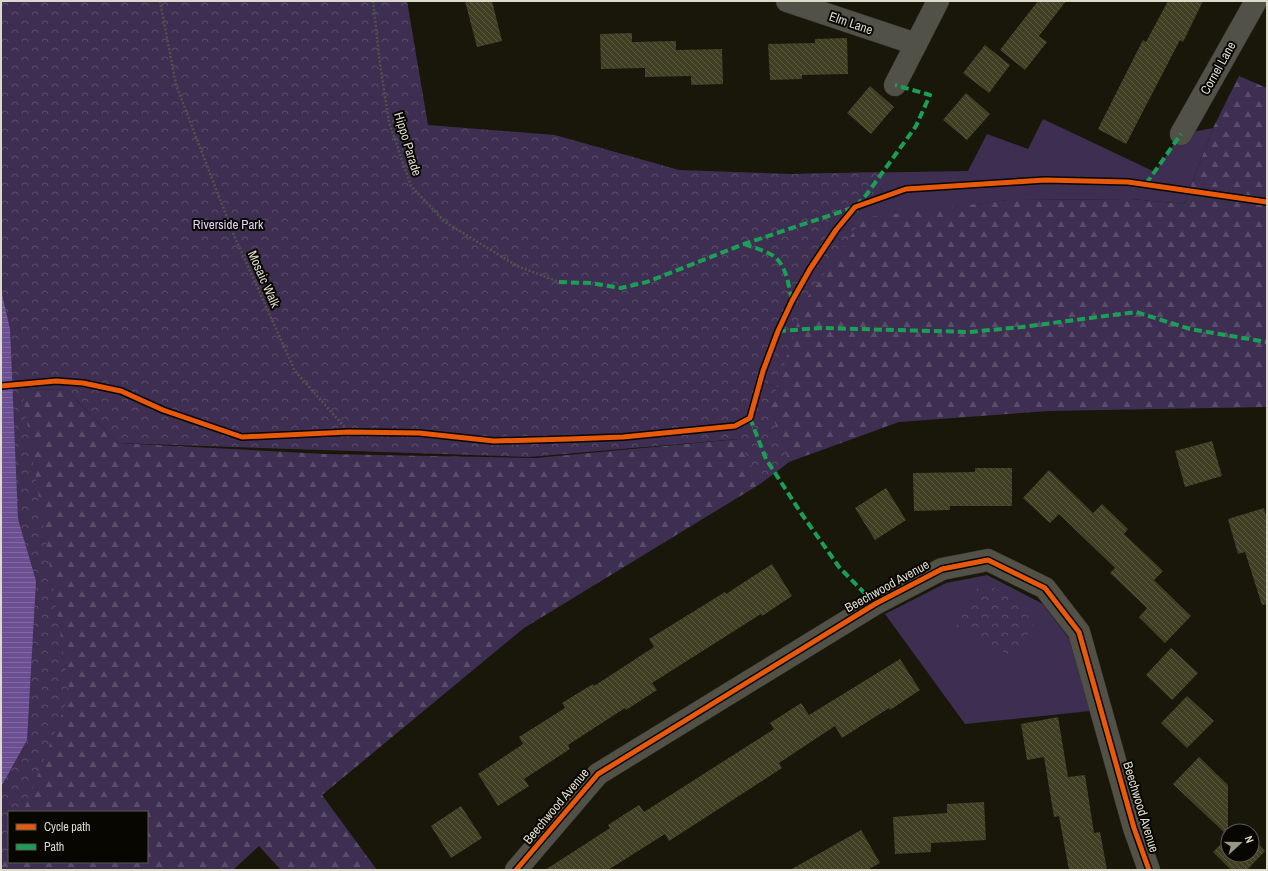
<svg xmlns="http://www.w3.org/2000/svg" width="1268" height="871" viewBox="0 0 1268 871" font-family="'Archivo Narrow',sans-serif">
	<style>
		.grass { fill: #3e2f52 }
		.forest { fill: url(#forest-firs); fill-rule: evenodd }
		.park { fill: url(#park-crowns) }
		.water { fill: url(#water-rules) }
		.building { fill: url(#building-back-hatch) }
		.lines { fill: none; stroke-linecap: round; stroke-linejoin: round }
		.street-casing { stroke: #333229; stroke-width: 23 }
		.path { stroke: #535248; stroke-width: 2.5; stroke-dasharray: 2 2; stroke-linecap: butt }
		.street { stroke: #525147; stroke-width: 22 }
		.quiet { stroke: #1a9f57; stroke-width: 4; stroke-dasharray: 8 4; stroke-linecap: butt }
		.cycleway-casing { stroke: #070601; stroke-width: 8 }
		.cycleway { stroke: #e8590c; stroke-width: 5 }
		.labels { text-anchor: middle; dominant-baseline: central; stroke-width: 4; stroke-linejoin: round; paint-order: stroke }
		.street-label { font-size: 13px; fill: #dcdbcb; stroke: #070601 }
		.park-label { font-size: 13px; fill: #e2d3fe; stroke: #070601 }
	</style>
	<defs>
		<pattern id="forest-firs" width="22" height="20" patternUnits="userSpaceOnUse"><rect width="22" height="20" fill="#3e2f52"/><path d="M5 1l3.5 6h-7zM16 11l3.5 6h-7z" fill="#594d6a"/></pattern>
		<pattern id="park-crowns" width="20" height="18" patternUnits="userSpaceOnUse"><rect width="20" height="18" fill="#3e2f52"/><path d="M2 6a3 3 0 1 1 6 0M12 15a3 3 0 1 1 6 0" fill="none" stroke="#594d6a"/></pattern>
		<pattern id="water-rules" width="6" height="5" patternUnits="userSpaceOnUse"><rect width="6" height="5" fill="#6b4f92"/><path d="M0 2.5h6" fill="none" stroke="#8068a0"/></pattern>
		<pattern id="building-back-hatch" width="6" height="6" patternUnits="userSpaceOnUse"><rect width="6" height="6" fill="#413f23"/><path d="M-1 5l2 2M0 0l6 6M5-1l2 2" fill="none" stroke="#5c5a42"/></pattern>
	</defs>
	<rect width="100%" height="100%" fill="#181709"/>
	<!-- grass -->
	<g class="grass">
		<path d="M 1043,119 L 1155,172 L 1181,134 L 1213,128 L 1184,204 L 1132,199 L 1007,200 L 863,219 L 770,409 L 789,462 L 760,484 L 739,439 L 792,174 L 968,171 L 987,134 L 1028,149 Z"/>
		<path d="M 987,575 L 1043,604 L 1070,640 L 1090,711 L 965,724 L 885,614 L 946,583 Z"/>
	</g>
	<!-- forest -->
	<g class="forest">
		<path d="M 1239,76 L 1267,88 L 1267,407 L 1048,411 L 899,422 L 789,462 L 769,409 L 804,302 L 863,218 L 1007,200 L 1132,199 L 1184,204 L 1213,128 Z"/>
		<path d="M 66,389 L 117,443 L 326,454 L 536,458 L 739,439 L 760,484 L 524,628 L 322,795 L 377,870 L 281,870 L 259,846 L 233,870 L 1,870 L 1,811 L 22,390 ZM 9,812 L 147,812 L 147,862 L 9,862 Z"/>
	</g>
	<!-- park -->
	<g class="park">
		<path d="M 1,1 L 407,1 L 428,125 L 555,135 L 679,170 L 792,174 L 882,172 L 863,218 L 804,302 L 770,409 L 789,462 L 760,484 L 738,439 L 529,457 L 117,443 L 66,389 L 22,390 L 70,694 L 23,812 L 9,812 L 9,848 L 1,868 Z"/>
		<path d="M 981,581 L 1039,613 L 1015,658 L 956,626 Z"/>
	</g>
	<!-- water -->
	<path class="water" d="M 1,290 L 10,329 L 18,519 L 36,581 L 27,740 L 1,787 Z"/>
	<!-- building -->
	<g class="building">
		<path d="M 465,1 L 492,1 L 502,41 L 477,47 Z"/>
		<path d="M 1038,1 L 1066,1 L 1039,36 L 1047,42 L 1025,70 L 1000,50 Z"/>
		<path d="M 1168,1 L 1203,1 L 1183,42 L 1180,40 L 1126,144 L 1098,129 L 1143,40 L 1146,42 Z"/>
		<path d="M 632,33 L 632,42 L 676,41 L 676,50 L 722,49 L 723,84 L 691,85 L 691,76 L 645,77 L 645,68 L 601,69 L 600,34 Z"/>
		<path d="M 847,38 L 848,74 L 802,75 L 802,79 L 770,80 L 768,44 L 815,43 L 815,39 Z"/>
		<path d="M 985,45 L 1010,65 L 989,93 L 963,73 Z"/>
		<path d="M 870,86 L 894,107 L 871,134 L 847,113 Z"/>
		<path d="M 966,93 L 990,114 L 967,140 L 943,120 Z"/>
		<path d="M 1212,441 L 1222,476 L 1185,487 L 1175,451 Z"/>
		<path d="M 975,468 L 1012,468 L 1012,506 L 950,506 L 950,510 L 914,511 L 913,473 L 975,472 Z"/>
		<path d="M 1049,470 L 1093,513 L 1102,504 L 1128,529 L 1124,534 L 1163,571 L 1154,580 L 1191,616 L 1165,643 L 1139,617 L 1147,608 L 1110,573 L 1115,568 L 1059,514 L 1050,523 L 1023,498 Z"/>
		<path d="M 886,488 L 906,520 L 875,540 L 855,508 Z"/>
		<path d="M 1264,508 L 1267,520 L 1267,604 L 1262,605 L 1245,552 L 1238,554 L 1228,519 Z"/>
		<path d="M 772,564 L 792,596 L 762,616 L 761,614 L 652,683 L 657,690 L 626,710 L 625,708 L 568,745 L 570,749 L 524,779 L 529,786 L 498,806 L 478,774 L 523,744 L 519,737 L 565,708 L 562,703 L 593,684 L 594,686 L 654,647 L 649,639 L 725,592 L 726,594 Z"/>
		<path d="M 1171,648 L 1198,673 L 1172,700 L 1146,675 Z"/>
		<path d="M 900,659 L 920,690 L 890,710 L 889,708 L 842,738 L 835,726 L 779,763 L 782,768 L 669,841 L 665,834 L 608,870 L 545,870 L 610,828 L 608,825 L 639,805 L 644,812 L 774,729 L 770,723 L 801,703 L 809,715 Z"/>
		<path d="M 1187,696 L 1214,721 L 1187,748 L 1161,723 Z"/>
		<path d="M 1058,717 L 1068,777 L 1085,775 L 1094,833 L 1100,832 L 1107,870 L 1069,870 L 1059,816 L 1054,817 L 1044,757 L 1027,760 L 1021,724 Z"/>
		<path d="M 1199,757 L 1228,785 L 1228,836 L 1173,784 Z"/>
		<path d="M 984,802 L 986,840 L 931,843 L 931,852 L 895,854 L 893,817 L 947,813 L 947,804 Z"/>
		<path d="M 461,806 L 482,838 L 451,858 L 431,826 Z"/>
		<path d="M 861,830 L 880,863 L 867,870 L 790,870 Z"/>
		<path d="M 1228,837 L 1228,855 L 1252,855 L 1252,838 L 1265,851 L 1247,870 L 1231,870 L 1213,852 Z"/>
	</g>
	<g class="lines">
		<defs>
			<g id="street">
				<path d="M 787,1 L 916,44"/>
				<path d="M 895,85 L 938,1"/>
				<path d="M 1181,134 L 1256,1"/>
				<path d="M 516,870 L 598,774 L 875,604 L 942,569 L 988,560 L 1045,588 L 1079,632 L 1134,828 L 1149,870"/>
			</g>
		</defs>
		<!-- street casing -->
		<use href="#street" class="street-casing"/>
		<!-- path -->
		<g class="path">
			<path d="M 160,1 L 176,85 L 233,233 L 295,371 L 349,432"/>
			<path d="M 373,1 L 380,64 L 389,122 L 411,186 L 445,222 L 517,266 L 559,282"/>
		</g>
		<!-- street -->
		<use href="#street" class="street"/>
		<!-- quiet -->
		<g class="quiet">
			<path d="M 1146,184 L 1181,134"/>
			<path d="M 744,244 C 754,248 769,251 777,259 C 787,269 789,288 792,301"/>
			<path d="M 559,282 L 590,283 L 621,288 L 647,282 L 744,244 L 855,207 L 867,194 L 916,126 L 930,95 L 895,85"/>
			<path d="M 778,331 L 822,328 L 969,332 L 1022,327 L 1136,312 L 1190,329 L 1267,342"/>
			<path d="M 750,418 L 766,459 L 801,513 L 839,567 L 875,604"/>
		</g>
		<defs>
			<g id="cycleway">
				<path d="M 1,386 L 56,381 L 83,383 L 121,391 L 163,410 L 242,437 L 349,432 L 419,433 L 494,441 L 569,439 L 623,437 L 735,426 L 750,418 L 763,371 L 778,331 L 792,301 L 810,269 L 836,230 L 855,207 L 906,189 L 1045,180 L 1128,182 L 1267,202"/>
				<path d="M 516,870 L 598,774 L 875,604 L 942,569 L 988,560 L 1045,588 L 1079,632 L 1134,828 L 1149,870"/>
			</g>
		</defs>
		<!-- cycleway casing -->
		<use href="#cycleway" class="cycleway-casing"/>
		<!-- cycleway -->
		<use href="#cycleway" class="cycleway"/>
	</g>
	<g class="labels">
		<!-- street labels -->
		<g class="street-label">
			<text transform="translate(851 23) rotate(19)">Elm Lane</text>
			<text transform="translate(1218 68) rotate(-61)">Cornel Lane</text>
			<text transform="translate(408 144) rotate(73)">Hippo Parade</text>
			<text transform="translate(264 279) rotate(66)">Mosaic Walk</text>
			<text transform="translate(887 586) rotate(-29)">Beechwood Avenue</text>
			<text transform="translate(556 806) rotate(-50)">Beechwood Avenue</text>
			<text transform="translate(1141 807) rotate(73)">Beechwood Avenue</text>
		</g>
		<!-- park labels -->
		<g class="park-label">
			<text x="228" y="224">Riverside Park</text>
		</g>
	</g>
	<!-- border -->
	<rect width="1268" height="871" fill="none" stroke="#dcdbcb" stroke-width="4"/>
	<!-- legend -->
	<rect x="8" y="811" width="140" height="52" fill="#070601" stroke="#5c5b52"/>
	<rect x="16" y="824" width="20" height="6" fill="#e8590c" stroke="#5c5b52"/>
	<text x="44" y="831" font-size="12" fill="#dcdbcb">Cycle path</text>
	<rect x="16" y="844" width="20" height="6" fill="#1a9f57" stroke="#5c5b52"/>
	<text x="44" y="851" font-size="12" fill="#dcdbcb">Path</text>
	<!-- north arrow -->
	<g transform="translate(1240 843) rotate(69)"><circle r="19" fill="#070601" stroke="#5c5b52"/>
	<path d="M0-3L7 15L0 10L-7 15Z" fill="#979687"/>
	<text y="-6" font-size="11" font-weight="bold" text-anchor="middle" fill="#dcdbcb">N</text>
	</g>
</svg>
